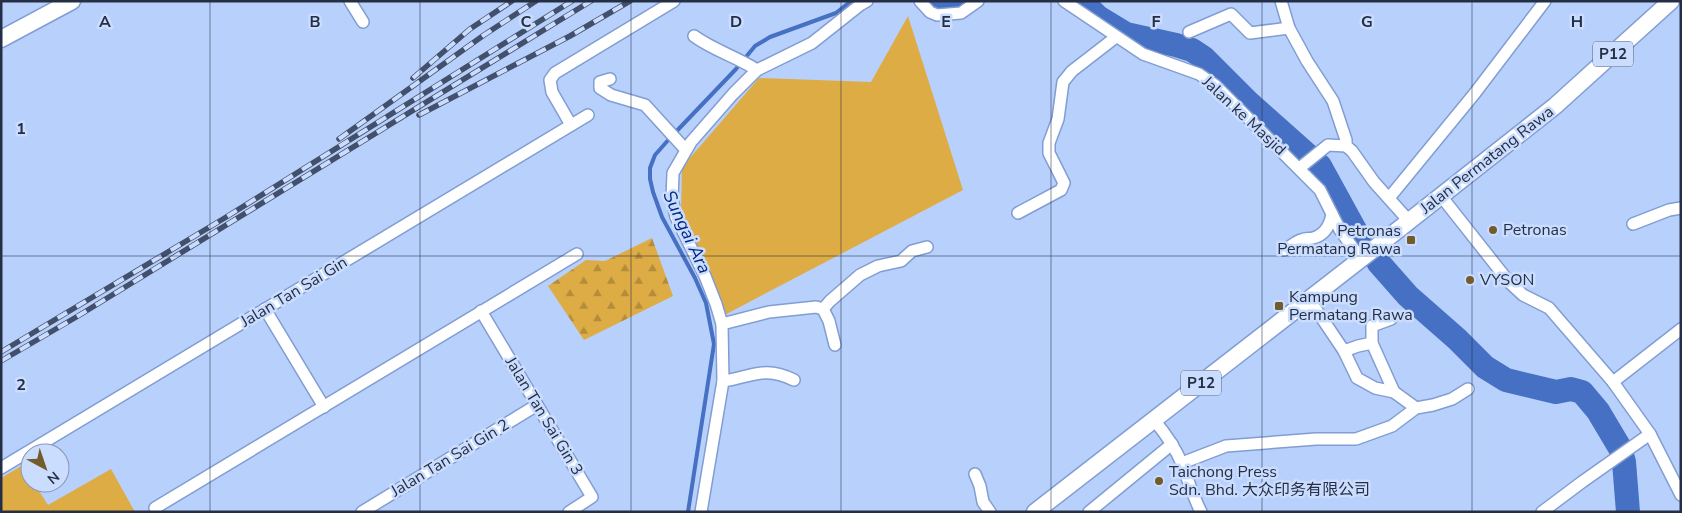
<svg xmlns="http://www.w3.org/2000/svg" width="1682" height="513" viewBox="0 0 1682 513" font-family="'Nunito Sans','Noto Sans SC',sans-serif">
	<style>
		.green { fill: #deac44 }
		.forest { fill: url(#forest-firs) }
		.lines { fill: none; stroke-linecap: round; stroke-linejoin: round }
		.stream { stroke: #4670c3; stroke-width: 4 }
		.river { stroke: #4670c3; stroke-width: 24 }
		.minor-casing { stroke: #819dd2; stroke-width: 14 }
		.primary-casing { stroke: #819dd2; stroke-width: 19 }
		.minor { stroke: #fff; stroke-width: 11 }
		.primary { stroke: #fff; stroke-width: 16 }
		.rail-casing { stroke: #43506b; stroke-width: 5.5 }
		.rail { stroke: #cbddfe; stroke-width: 4; stroke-dasharray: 11; stroke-linecap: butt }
		.grid { fill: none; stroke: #242f45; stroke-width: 1; stroke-opacity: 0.55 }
		.poi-dot { fill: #735b2b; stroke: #cbddfe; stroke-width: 2 }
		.labels { text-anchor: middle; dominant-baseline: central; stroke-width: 5; stroke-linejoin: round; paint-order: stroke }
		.shield { fill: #cbddfe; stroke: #56637c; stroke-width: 1 }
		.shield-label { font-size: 15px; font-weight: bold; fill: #242f45 }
		.street-label { font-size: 16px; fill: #242f45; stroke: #cbddfe }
		.poi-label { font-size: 16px; fill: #242f45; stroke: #cbddfe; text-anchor: start }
		.water-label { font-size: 18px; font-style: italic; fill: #002889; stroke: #cbddfe }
		.grid-label { font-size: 16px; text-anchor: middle; font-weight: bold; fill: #242f45; stroke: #cbddfe; stroke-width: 5; stroke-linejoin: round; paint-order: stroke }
	</style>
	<defs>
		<pattern id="forest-firs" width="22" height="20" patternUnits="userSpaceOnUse" patternTransform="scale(1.25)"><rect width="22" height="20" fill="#deac44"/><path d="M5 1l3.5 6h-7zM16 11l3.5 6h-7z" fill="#b48c3b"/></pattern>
	</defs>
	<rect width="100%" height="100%" fill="#b8d0fc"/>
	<!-- green -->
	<g class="green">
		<path d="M 908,16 L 963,190 L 715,320 L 704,262 L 681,213 L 682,167 L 759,78 L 871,82 Z"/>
		<path d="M 23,465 L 30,477 L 30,483 L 34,483 L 48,505 L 111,469 L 135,512 L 2,512 L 1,478 Z"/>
	</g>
	<!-- forest -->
	<path class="forest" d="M 652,238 L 673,296 L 584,340 L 548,286 L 586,260 L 605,261 Z"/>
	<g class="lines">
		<!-- stream -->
		<path class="stream" d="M 688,512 L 714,344 L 706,303 L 695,278 L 662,217 L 653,192 L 650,179 L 650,168 L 655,155 L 670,138 L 736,69 L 755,46 L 770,37 L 836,13 L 851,1"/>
		<!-- river -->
		<g class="river">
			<path d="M 937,1 L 945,6 L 955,1"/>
			<path d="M 1082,1 L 1098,17 L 1126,34 L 1176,45 L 1192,50 L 1204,58 L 1248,102 L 1320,166 L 1360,239"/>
			<path d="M 1378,262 L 1408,296 L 1457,339 L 1485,367 L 1506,380 L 1556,392 L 1571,389 L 1582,392 L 1598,411 L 1620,448 L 1624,462 L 1628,512"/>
		</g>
		<defs>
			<g id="minor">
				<path d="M 350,1 L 363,22"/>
				<path d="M 920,1 L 930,12 L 937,15 L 961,13 L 978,1"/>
				<path d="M 1064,1 L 1143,54 L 1199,74 L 1215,85 L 1320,190 L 1340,230 L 1361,259"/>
				<path d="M 1281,1 L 1289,28 L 1307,61 L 1333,101 L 1346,140 L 1346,146"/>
				<path d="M 1189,32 L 1231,14 L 1250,33 L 1289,28"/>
				<path d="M 694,36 C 713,50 737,57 757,70"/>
				<path d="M 610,79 L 600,82 L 600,88 L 611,95 L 645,105 L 686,150"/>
				<path d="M 571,125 L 552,92 L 550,80 L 555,73 L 674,1"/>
				<path d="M 1301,170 L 1302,166 L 1328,145 L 1346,146 L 1352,151 L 1374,182 L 1409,221"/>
				<path d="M 1441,196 L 1509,282 L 1523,295 L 1549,308 L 1613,382 L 1650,434 L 1681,495"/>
				<path d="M 1389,198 L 1475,93 L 1545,1"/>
				<path d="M 1018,213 L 1061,190 L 1064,183 L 1049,153 L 1049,143 L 1058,119 L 1063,82 L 1072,71 L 1116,37"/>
				<path d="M 1633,224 L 1669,210 L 1681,208"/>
				<path d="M 1284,250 C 1290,247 1295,242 1301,240 C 1306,238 1309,239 1313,238 C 1325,235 1330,225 1332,214"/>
				<path d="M 1309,299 L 1344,351 L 1357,378 L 1375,388 L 1394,392 L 1416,408"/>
				<path d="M 265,309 L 324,407"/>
				<path d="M 823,309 L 830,301 L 860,275 L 878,266 L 901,261 L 912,251 L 927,247"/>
				<path d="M 481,311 L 592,497 L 569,512"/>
				<path d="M 1391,319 L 1372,326 L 1372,343 L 1394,392"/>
				<path d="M 722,324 L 769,312 L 816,307 L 823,309 L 829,321 L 835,345"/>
				<path d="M 1344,351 L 1358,346 L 1372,343"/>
				<path d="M 723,381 C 752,377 764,365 794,380"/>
				<path d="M 1613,382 L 1681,329"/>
				<path d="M 1154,420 C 1165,433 1175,447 1182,464 C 1188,480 1193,496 1201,512"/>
				<path d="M 1182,463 L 1226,446 L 1316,439 L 1356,439 L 1392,426 L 1416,408 L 1433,405 L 1452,399 L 1468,389"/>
				<path d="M 1,468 L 588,115"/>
				<path d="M 975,474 L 980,486 L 983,502 L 990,512"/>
				<path d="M 155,508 L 577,254"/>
				<path d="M 362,512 L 537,405"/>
				<path d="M 701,512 L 723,381 L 722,324 L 716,304 L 705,276 L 676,217 L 672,199 L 673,173 L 691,142 L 733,94 L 757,70 L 812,43 L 860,5 L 867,1"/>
				<path d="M 1089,512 L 1172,444"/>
				<path d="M 1542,512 L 1582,482 L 1650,434"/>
			</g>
			<g id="primary">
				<path d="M 1,39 L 72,1"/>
				<path d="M 1035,512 L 1361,259 L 1555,106 L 1671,1"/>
			</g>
		</defs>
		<!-- minor casing -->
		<use href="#minor" class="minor-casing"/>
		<!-- primary casing -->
		<use href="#primary" class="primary-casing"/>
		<!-- minor -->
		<use href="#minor" class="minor"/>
		<!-- primary -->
		<use href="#primary" class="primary"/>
		<defs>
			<g id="rail">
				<path d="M 413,78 L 470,29 L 512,1"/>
				<path d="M 419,115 L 570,36 L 630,1"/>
				<path d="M 339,139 L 484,35 L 536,1"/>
				<path d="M 1,352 L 223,219 L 572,1"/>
				<path d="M 1,361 L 78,316 L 591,1"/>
			</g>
		</defs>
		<!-- rail casing -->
		<use href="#rail" class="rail-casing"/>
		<!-- rail -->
		<use href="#rail" class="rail"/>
	</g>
	<!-- grid -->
	<path class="grid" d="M 210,1 L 210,512M 420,1 L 420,512M 631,1 L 631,512M 841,1 L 841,512M 1051,1 L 1051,512M 1262,1 L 1262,512M 1472,1 L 1472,512M 1,256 L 1681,256"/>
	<!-- markers -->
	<g class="poi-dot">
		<circle cx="1493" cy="230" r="5"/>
		<rect x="1406" y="235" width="10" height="10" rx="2.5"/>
		<circle cx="1470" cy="280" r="5"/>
		<rect x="1274" y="301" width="10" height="10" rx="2.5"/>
		<circle cx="1159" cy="481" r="5"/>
	</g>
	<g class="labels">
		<!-- shield labels -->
		<g class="shield">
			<rect x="1593" y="41.5" width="40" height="25" rx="4"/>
			<rect x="1181" y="370.5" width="40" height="25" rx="4"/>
		</g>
		<g class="shield-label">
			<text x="1613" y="54">P12</text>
			<text x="1201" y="383">P12</text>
		</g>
		<!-- street labels -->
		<g class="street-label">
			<text transform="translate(1244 116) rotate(43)">Jalan ke Masjid</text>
			<text transform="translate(1487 160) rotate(-38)">Jalan Permatang Rawa</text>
			<text transform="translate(294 292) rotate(-31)">Jalan Tan Sai Gin</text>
			<text transform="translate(544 416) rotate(59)">Jalan Tan Sai Gin 3</text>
			<text transform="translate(450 458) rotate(-31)">Jalan Tan Sai Gin 2</text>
		</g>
		<!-- poi labels -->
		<g class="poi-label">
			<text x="1503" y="230">Petronas</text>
			<text x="1401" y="231" text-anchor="end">Petronas<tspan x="1401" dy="18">Permatang Rawa</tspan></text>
			<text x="1480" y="280">VYSON</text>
			<text x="1289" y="297">Kampung<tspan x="1289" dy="18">Permatang Rawa</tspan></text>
			<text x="1169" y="472">Taichong Press<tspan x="1169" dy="18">Sdn. Bhd. 大众印务有限公司</tspan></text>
		</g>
		<!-- water labels -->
		<g class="water-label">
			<text transform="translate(687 232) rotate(65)">Sungai Ara</text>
		</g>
	</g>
	<g class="grid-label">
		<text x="105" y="27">A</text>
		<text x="315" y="27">B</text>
		<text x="526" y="27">C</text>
		<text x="736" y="27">D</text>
		<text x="946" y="27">E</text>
		<text x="1156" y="27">F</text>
		<text x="1367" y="27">G</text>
		<text x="1577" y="27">H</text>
		<text x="21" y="134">1</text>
		<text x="21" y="390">2</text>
	</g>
	<!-- border -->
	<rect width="1682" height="513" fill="none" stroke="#242f45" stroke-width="5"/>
	<!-- north arrow -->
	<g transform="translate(45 468) rotate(140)"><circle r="24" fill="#cbddfe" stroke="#8897b4"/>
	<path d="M0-4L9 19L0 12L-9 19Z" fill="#735b2b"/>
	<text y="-8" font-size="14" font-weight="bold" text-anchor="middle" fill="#242f45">N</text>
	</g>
</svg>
